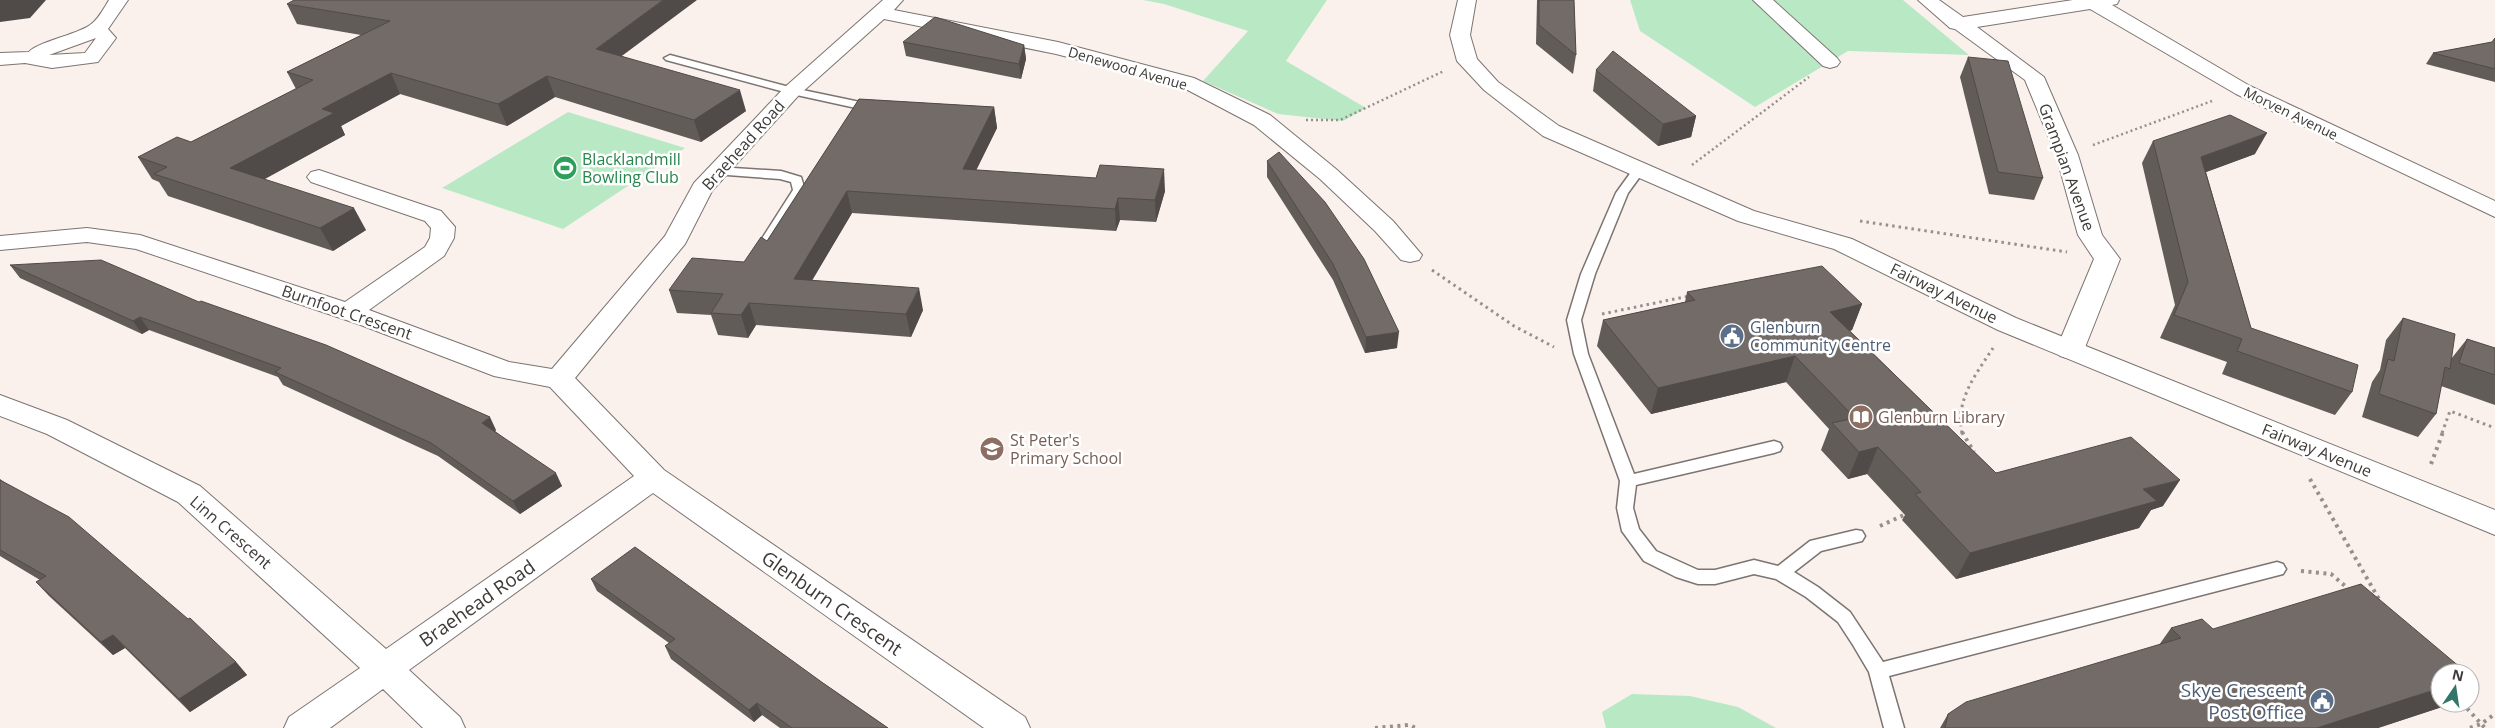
<svg xmlns="http://www.w3.org/2000/svg" width="2495" height="728" viewBox="0 0 2495 728" font-family="'Open Sans',sans-serif">
	<style>
		.green { fill: #b9e9c4 }
		.lines { fill: none; stroke-linecap: round; stroke-linejoin: round }
		.service-casing { stroke: #7c7471; stroke-width: 3 }
		.minor-casing { stroke: #7c7471; stroke-width: 2 }
		.tertiary-casing { stroke: #7c7471; stroke-width: 2 }
		.path-far2 { stroke: #96908d; stroke-width: 2.5; stroke-dasharray: 2 3; stroke-linecap: butt }
		.path-far1 { stroke: #96908d; stroke-width: 3; stroke-dasharray: 2.5 4; stroke-linecap: butt }
		.path { stroke: #96908d; stroke-width: 4; stroke-dasharray: 3 4.5; stroke-linecap: butt }
		.service { fill: #fff; fill-rule: evenodd }
		.minor { fill: #fff; fill-rule: evenodd }
		.tertiary { fill: #fff; fill-rule: evenodd }
		.wall { fill: #625c59 }
		.shaded-wall { fill: #504b48 }
		.building { fill: #726b67; stroke: #504b48 }
		.labels { text-anchor: middle; dominant-baseline: central; stroke-width: 5; stroke-linejoin: round; paint-order: stroke }
		.far-street-label { font-size: 14px; fill: #3d3a38; stroke: #fff }
		.street-label { font-size: 16px; fill: #3d3a38; stroke: #fff }
		.leisure-label { font-size: 16px; fill: #27864d; stroke: #fff; text-anchor: start }
		.service-label { font-size: 16px; fill: #4e5e75; stroke: #fff; text-anchor: start }
		.education-label { font-size: 16px; fill: #785e54; stroke: #fff; text-anchor: start }
		.near-street-label { font-size: 19px; fill: #3d3a38; stroke: #fff }
		.near-service-label { font-size: 19px; fill: #4e5e75; stroke: #fff; text-anchor: end }
	</style>
	<rect width="100%" height="100%" fill="#faf1ed"/>
	<!-- green -->
	<g class="green">
		<path d="M 1143,0 L 1327,0 L 1286,61 L 1366,108 L 1343,121 L 1278,114 L 1203,81 L 1248,31 L 1164,4 Z"/>
		<path d="M 1630,0 L 1903,0 L 1969,55 L 1848,51 L 1755,107 L 1640,31 Z"/>
		<path d="M 568,112 L 685,148 L 563,229 L 442,188 Z"/>
		<path d="M 1632,694 L 1690,696 L 1738,707 L 1776,728 L 1606,728 L 1602,712 Z"/>
	</g>
	<g class="lines">
		<defs>
			<g id="service">
				<path d="M 670,55 L 793,88 L 860,102 L 862,104 L 856,108 L 792,94 L 666,60 L 664,58 Z"/>
				<path d="M 718,167 L 781,171 L 801,177 L 805,190 L 768,251 L 763,252 L 756,248 L 793,190 L 791,182 L 780,179 L 714,174 L 712,171 L 714,168 Z"/>
				<path d="M 1638,167 L 1644,171 L 1628,193 L 1595,274 L 1581,320 L 1588,354 L 1634,474 L 1774,441 L 1780,443 L 1782,447 L 1780,451 L 1774,453 L 1636,485 L 1633,508 L 1639,529 L 1656,551 L 1698,570 L 1715,570 L 1754,560 L 1778,566 L 1810,541 L 1856,530 L 1862,531 L 1865,536 L 1862,541 L 1821,551 L 1794,572 L 1818,587 L 1850,612 L 1883,662 L 2277,562 L 2283,564 L 2286,569 L 2283,574 L 1889,676 L 1904,728 L 1884,728 L 1869,672 L 1853,645 L 1838,622 L 1806,597 L 1776,579 L 1754,574 L 1715,584 L 1698,584 L 1676,577 L 1644,561 L 1622,531 L 1617,508 L 1620,481 L 1574,354 L 1567,320 L 1581,274 L 1616,193 L 1634,168 Z"/>
			</g>
			<g id="minor">
				<path d="M 109,0 L 128,0 L 108,29 L 116,38 L 98,62 L 52,68 L 25,63 L 0,65 L 0,53 L 29,52 C 35,43 78,34 90,25 C 98,20 104,8 109,0 ZM 96,38 L 85,53 L 49,55 Z"/>
				<path d="M 883,0 L 903,0 L 894,10 L 1058,42 L 1194,78 L 1270,115 L 1336,169 L 1393,221 L 1422,255 L 1419,260 L 1410,262 L 1401,260 L 1375,231 L 1320,179 L 1254,125 L 1180,86 L 1056,54 L 884,19 L 799,95 L 712,191 L 685,244 L 575,378 L 664,470 L 1025,717 L 1030,728 L 984,728 L 653,493 L 409,670 L 460,717 L 465,728 L 423,728 L 383,689 L 330,728 L 284,728 L 289,717 L 360,668 L 178,502 L 47,434 L 0,416 L 0,395 L 67,420 L 200,486 L 386,649 L 634,476 L 550,387 L 494,376 L 358,324 L 136,249 L 87,242 L 0,250 L 0,236 L 87,228 L 140,235 L 345,302 L 425,247 L 430,238 L 431,228 L 425,221 L 311,182 L 307,177 L 311,172 L 319,170 L 441,211 L 455,227 L 454,238 L 444,256 L 369,310 L 509,362 L 552,369 L 665,236 L 694,183 L 785,87 Z"/>
				<path d="M 1753,0 L 1773,0 L 1837,58 L 1840,62 L 1837,66 L 1830,68 L 1823,66 Z"/>
				<path d="M 1918,0 L 1939,0 L 1963,17 L 2073,0 L 2119,0 L 2117,4 L 2112,5 L 2250,86 L 2495,201 L 2495,217 L 2236,94 L 2090,9 L 1977,27 L 2044,77 L 2078,155 L 2102,235 L 2120,259 L 2084,350 L 2080,356 L 2070,359 L 2060,356 L 2056,350 L 2094,259 L 2078,235 L 2056,155 L 2025,80 L 1955,29 L 1950,28 Z"/>
			</g>
			<path id="tertiary" d="M 1458,0 L 1476,0 L 1470,35 L 1477,59 L 1498,82 L 1559,126 L 1754,211 L 1852,239 L 2016,318 L 2495,510 L 2495,535 L 1998,330 L 1834,249 L 1738,221 L 1543,136 L 1484,90 L 1457,61 L 1450,35 Z"/>
		</defs>
		<!-- service casing -->
		<use href="#service" class="service-casing"/>
		<!-- minor casing -->
		<use href="#minor" class="minor-casing"/>
		<!-- tertiary casing -->
		<use href="#tertiary" class="tertiary-casing"/>
		<!-- path-far2 -->
		<g class="path-far2">
			<path d="M 1306,120 L 1340,120 L 1444,71"/>
			<path d="M 2093,145 L 2212,101"/>
			<path d="M 1692,165 L 1809,77"/>
		</g>
		<!-- path-far1 -->
		<g class="path-far1">
			<path d="M 1860,221 L 2067,252"/>
			<path d="M 1432,270 L 1514,326 L 1554,347"/>
			<path d="M 1602,314 L 1689,296"/>
			<path d="M 1962,433 C 1955,400 1976,374 1993,348"/>
			<path d="M 2442,433 L 2450,411 L 2495,428"/>
		</g>
		<!-- path -->
		<g class="path">
			<path d="M 1962,432 L 1974,452"/>
			<path d="M 2431,464 L 2443,432"/>
			<path d="M 2310,479 L 2380,601"/>
			<path d="M 1880,526 L 1906,514"/>
			<path d="M 2301,571 L 2331,574 L 2351,591"/>
			<path d="M 2462,703 L 2485,728"/>
			<path d="M 1375,728 L 1409,725 L 1416,728"/>
			<path d="M 2470,728 L 2481,724 L 2495,714"/>
		</g>
		<!-- service -->
		<use href="#service" class="service"/>
		<!-- minor -->
		<use href="#minor" class="minor"/>
		<!-- tertiary -->
		<use href="#tertiary" class="tertiary"/>
	</g>
	<!-- wall -->
	<g class="wall">
		<path d="M 1537,0 L 1574,0 L 1576,55 L 1573,74 L 1536,44 Z"/>
		<path d="M 287,4 L 622,56 L 746,111 L 701,142 L 555,97 L 507,126 L 400,94 L 341,126 L 345,135 L 264,179 L 366,230 L 333,251 L 168,196 L 159,182 L 152,179 L 138,157 L 191,142 L 296,89 L 287,72 L 361,35 L 297,24 Z"/>
		<path d="M 2495,38 L 2495,82 L 2426,64 L 2433,53 L 2492,42 Z"/>
		<path d="M 903,42 L 1024,45 L 1026,59 L 1021,79 L 906,56 Z"/>
		<path d="M 1968,57 L 2043,178 L 2034,200 L 1989,194 L 1960,77 Z"/>
		<path d="M 1596,70 L 1696,116 L 1691,137 L 1658,146 L 1593,91 Z"/>
		<path d="M 859,99 L 994,107 L 997,128 L 976,170 L 1165,191 L 1156,222 L 1120,220 L 1116,231 L 852,213 L 812,280 L 923,310 L 911,337 L 756,325 L 748,338 L 718,335 L 711,315 L 677,313 L 669,290 L 744,262 L 767,241 Z"/>
		<path d="M 2153,141 L 2255,154 L 2206,172 L 2251,328 L 2352,392 L 2335,415 L 2222,374 L 2227,362 L 2160,338 L 2175,305 L 2142,163 Z"/>
		<path d="M 1267,161 L 1397,348 L 1365,353 L 1333,280 L 1267,177 Z"/>
		<path d="M 10,265 L 496,430 L 495,431 L 562,486 L 520,514 L 438,456 L 283,385 L 278,377 L 149,330 L 142,334 L 20,278 Z"/>
		<path d="M 1687,292 L 1862,304 L 1852,330 L 1850,331 L 1996,473 L 2163,506 L 2151,510 L 2139,528 L 1956,579 L 1902,520 L 1905,515 L 1867,474 L 1848,479 L 1821,450 L 1829,429 L 1786,382 L 1651,414 L 1597,346 L 1603,320 L 1685,302 Z"/>
		<path d="M 2403,318 L 2451,359 L 2467,339 L 2495,348 L 2495,405 L 2441,386 L 2436,414 L 2418,437 L 2362,417 L 2372,382 L 2380,370 L 2386,340 Z"/>
		<path d="M 0,479 L 236,662 L 247,675 L 190,712 L 125,648 L 113,655 L 49,596 L 36,582 L 40,580 L 0,556 Z"/>
		<path d="M 591,579 L 823,683 L 888,728 L 780,728 L 762,715 L 754,722 L 671,659 L 665,646 L 669,643 L 597,591 Z"/>
		<path d="M 2171,628 L 2213,629 L 2445,706 L 2378,728 L 1940,728 L 1948,714 L 2159,645 Z"/>
	</g>
	<!-- shaded-wall -->
	<g class="shaded-wall">
		<path d="M 0,0 L 46,0 L 30,18 L 0,22 Z"/>
		<path d="M 663,0 L 697,0 L 603,70 L 596,49 Z"/>
		<path d="M 1024,45 L 1026,59 L 1021,79 L 1019,64 Z"/>
		<path d="M 391,73 L 400,94 L 341,126 L 345,135 L 243,191 L 230,168 L 322,109 Z"/>
		<path d="M 547,76 L 555,97 L 507,126 L 498,104 Z"/>
		<path d="M 740,90 L 746,111 L 701,142 L 694,120 Z"/>
		<path d="M 994,107 L 997,128 L 966,191 L 963,169 Z"/>
		<path d="M 1696,116 L 1691,137 L 1658,146 L 1663,124 Z"/>
		<path d="M 2267,133 L 2255,154 L 2190,178 L 2201,157 Z"/>
		<path d="M 1164,169 L 1165,191 L 1156,222 L 1155,200 Z"/>
		<path d="M 847,191 L 852,213 L 800,301 L 794,279 Z"/>
		<path d="M 1118,198 L 1120,220 L 1116,231 L 1115,209 Z"/>
		<path d="M 354,208 L 366,230 L 333,251 L 320,228 Z"/>
		<path d="M 919,288 L 923,310 L 911,337 L 906,314 Z"/>
		<path d="M 749,303 L 756,325 L 748,338 L 741,315 Z"/>
		<path d="M 1862,304 L 1852,330 L 1821,338 L 1830,312 Z"/>
		<path d="M 140,317 L 149,330 L 142,334 L 133,321 Z"/>
		<path d="M 1399,332 L 1397,348 L 1365,353 L 1366,337 Z"/>
		<path d="M 1795,356 L 1786,382 L 1651,414 L 1658,388 Z"/>
		<path d="M 490,417 L 496,430 L 489,436 L 482,423 Z"/>
		<path d="M 1878,447 L 1867,474 L 1848,479 L 1859,452 Z"/>
		<path d="M 556,473 L 562,486 L 520,514 L 513,501 Z"/>
		<path d="M 2180,480 L 2163,506 L 2151,510 L 2139,528 L 1956,579 L 1970,553 L 2143,489 Z"/>
		<path d="M 113,635 L 125,648 L 113,655 L 101,642 Z"/>
		<path d="M 236,662 L 247,675 L 190,712 L 179,699 Z"/>
		<path d="M 2440,688 L 2440,703 L 2448,703 L 2445,706 L 2378,728 L 2317,728 Z"/>
		<path d="M 757,703 L 762,715 L 754,722 L 749,710 Z"/>
	</g>
	<!-- building -->
	<g class="building">
		<path d="M 294,0 L 663,0 L 596,49 L 740,90 L 694,120 L 547,76 L 498,104 L 391,73 L 322,109 L 334,113 L 230,168 L 354,208 L 320,228 L 154,174 L 167,167 L 138,157 L 177,137 L 191,142 L 313,80 L 287,72 L 390,21 L 287,4 Z"/>
		<path d="M 1539,0 L 1574,0 L 1576,55 L 1539,25 Z"/>
		<path d="M 935,17 L 1024,45 L 1019,64 L 903,42 Z"/>
		<path d="M 2495,38 L 2495,69 L 2433,53 L 2492,42 Z"/>
		<path d="M 1613,51 L 1696,116 L 1663,124 L 1596,70 Z"/>
		<path d="M 1968,57 L 2008,61 L 2043,178 L 1998,172 Z"/>
		<path d="M 859,99 L 994,107 L 963,169 L 1096,178 L 1100,165 L 1164,169 L 1155,200 L 1118,198 L 1115,209 L 847,191 L 794,279 L 919,288 L 906,314 L 749,303 L 741,315 L 711,313 L 723,294 L 669,290 L 692,258 L 744,262 L 761,237 L 767,241 Z"/>
		<path d="M 2230,115 L 2267,133 L 2201,157 L 2251,328 L 2358,365 L 2352,392 L 2237,351 L 2242,339 L 2174,315 L 2188,282 L 2153,141 Z"/>
		<path d="M 1279,152 L 1325,202 L 1364,259 L 1399,332 L 1366,337 L 1333,264 L 1267,161 Z"/>
		<path d="M 101,260 L 199,302 L 201,301 L 326,345 L 490,417 L 482,423 L 556,473 L 513,501 L 431,443 L 275,372 L 281,368 L 140,317 L 133,321 L 10,265 Z"/>
		<path d="M 1822,266 L 1862,304 L 1830,312 L 1996,473 L 2131,437 L 2180,480 L 2143,489 L 2157,501 L 1970,553 L 1915,494 L 1921,492 L 1878,447 L 1859,452 L 1832,423 L 1855,418 L 1795,356 L 1658,388 L 1603,320 L 1695,300 L 1687,292 Z"/>
		<path d="M 2403,318 L 2455,334 L 2450,369 L 2445,367 L 2436,414 L 2379,394 L 2388,359 L 2394,361 Z"/>
		<path d="M 2467,339 L 2495,348 L 2495,375 L 2459,363 Z"/>
		<path d="M 0,480 L 69,517 L 188,619 L 190,618 L 236,662 L 179,699 L 113,635 L 101,642 L 36,582 L 46,576 L 0,550 Z"/>
		<path d="M 635,547 L 823,683 L 888,728 L 792,728 L 757,703 L 749,710 L 665,646 L 675,639 L 591,579 Z"/>
		<path d="M 2361,584 L 2467,673 L 2440,673 L 2440,688 L 2317,728 L 1945,728 L 1948,714 L 1966,702 L 2181,638 L 2171,628 L 2202,619 L 2213,629 Z"/>
	</g>
	<!-- icons -->
	<defs>
		<symbol id="stadium-disc" viewBox="-11 -11 22 22"><circle r="9.5" fill="#2e9e5b" stroke="#fff"/><path d="M0-5a6.5 5 0 1 0 0 10a6.5 5 0 1 0 0-10ZM-3.5-1.8h7v3.6h-7Z" fill="#fff"/></symbol>
		<symbol id="civic-disc" viewBox="-11 -11 22 22"><circle r="9.5" fill="#5c6f8a" stroke="#fff"/><path d="M-.6-6.5H3V-4.5H.6V-3L4-1V1h2V6H-6V1h2V-1L-.6-3ZM-1.2 2.5V6h2.4V2.5Z" fill="#fff"/></symbol>
		<symbol id="library-disc" viewBox="-11 -11 22 22"><circle r="9.5" fill="#8d6e63" stroke="#fff"/><path d="M-6-4Q-3-5.5-.7-3.5V5Q-3 3-6 4ZM6-4Q3-5.5 .7-3.5V5Q3 3 6 4Z" fill="#fff"/></symbol>
		<symbol id="school-disc" viewBox="-11 -11 22 22"><circle r="9.5" fill="#8d6e63" stroke="#fff"/><path d="M0-5L7-2L0 1L-7-2ZM-4 1L0 2.5L4 1V4Q0 6-4 4Z" fill="#fff"/></symbol>
	</defs>
	<g fill-rule="evenodd">
		<use href="#stadium-disc" x="551" y="154" width="28" height="28"/>
		<use href="#civic-disc" x="1718" y="322" width="28" height="28"/>
		<use href="#library-disc" x="1847" y="403" width="28" height="28"/>
		<use href="#school-disc" x="978" y="435" width="28" height="28"/>
		<use href="#civic-disc" x="2308" y="687" width="28" height="28"/>
	</g>
	<g class="labels">
		<!-- far-street labels -->
		<g class="far-street-label">
			<text transform="translate(1128 68) rotate(16)">Denewood Avenue</text>
			<text transform="translate(2291 113) rotate(26)">Morven Avenue</text>
		</g>
		<!-- street labels -->
		<g class="street-label">
			<text transform="translate(743 145) rotate(-48)">Braehead Road</text>
			<text transform="translate(2067 167) rotate(70)">Grampian Avenue</text>
			<text transform="translate(1944 293) rotate(26)">Fairway Avenue</text>
			<text transform="translate(347 312) rotate(19)">Burnfoot Crescent</text>
			<text transform="translate(2317 450) rotate(22)">Fairway Avenue</text>
			<text transform="translate(231 532) rotate(41)">Linn Crescent</text>
		</g>
		<!-- leisure labels -->
		<g class="leisure-label">
			<text x="582" y="159">Blacklandmill<tspan x="582" dy="18">Bowling Club</tspan></text>
		</g>
		<!-- service labels -->
		<g class="service-label">
			<text x="1750" y="327">Glenburn<tspan x="1750" dy="18">Community Centre</tspan></text>
		</g>
		<!-- education labels -->
		<g class="education-label">
			<text x="1878" y="417">Glenburn Library</text>
			<text x="1010" y="440">St Peter's<tspan x="1010" dy="18">Primary School</tspan></text>
		</g>
		<!-- near-street labels -->
		<g class="near-street-label">
			<text transform="translate(477 603) rotate(-35)">Braehead Road</text>
			<text transform="translate(832 603) rotate(35)">Glenburn Crescent</text>
		</g>
		<!-- near-service labels -->
		<g class="near-service-label">
			<text x="2304" y="690">Skye Crescent<tspan x="2304" dy="22">Post Office</tspan></text>
		</g>
	</g>
	<!-- north arrow -->
	<g transform="translate(2455 688) rotate(13)"><circle r="24" fill="#ffffff" stroke="#b1b0af"/>
	<path d="M0-4L9 19L0 12L-9 19Z" fill="#327669"/>
	<text y="-8" font-size="14" font-weight="bold" text-anchor="middle" fill="#3d3a38">N</text>
	</g>
</svg>
